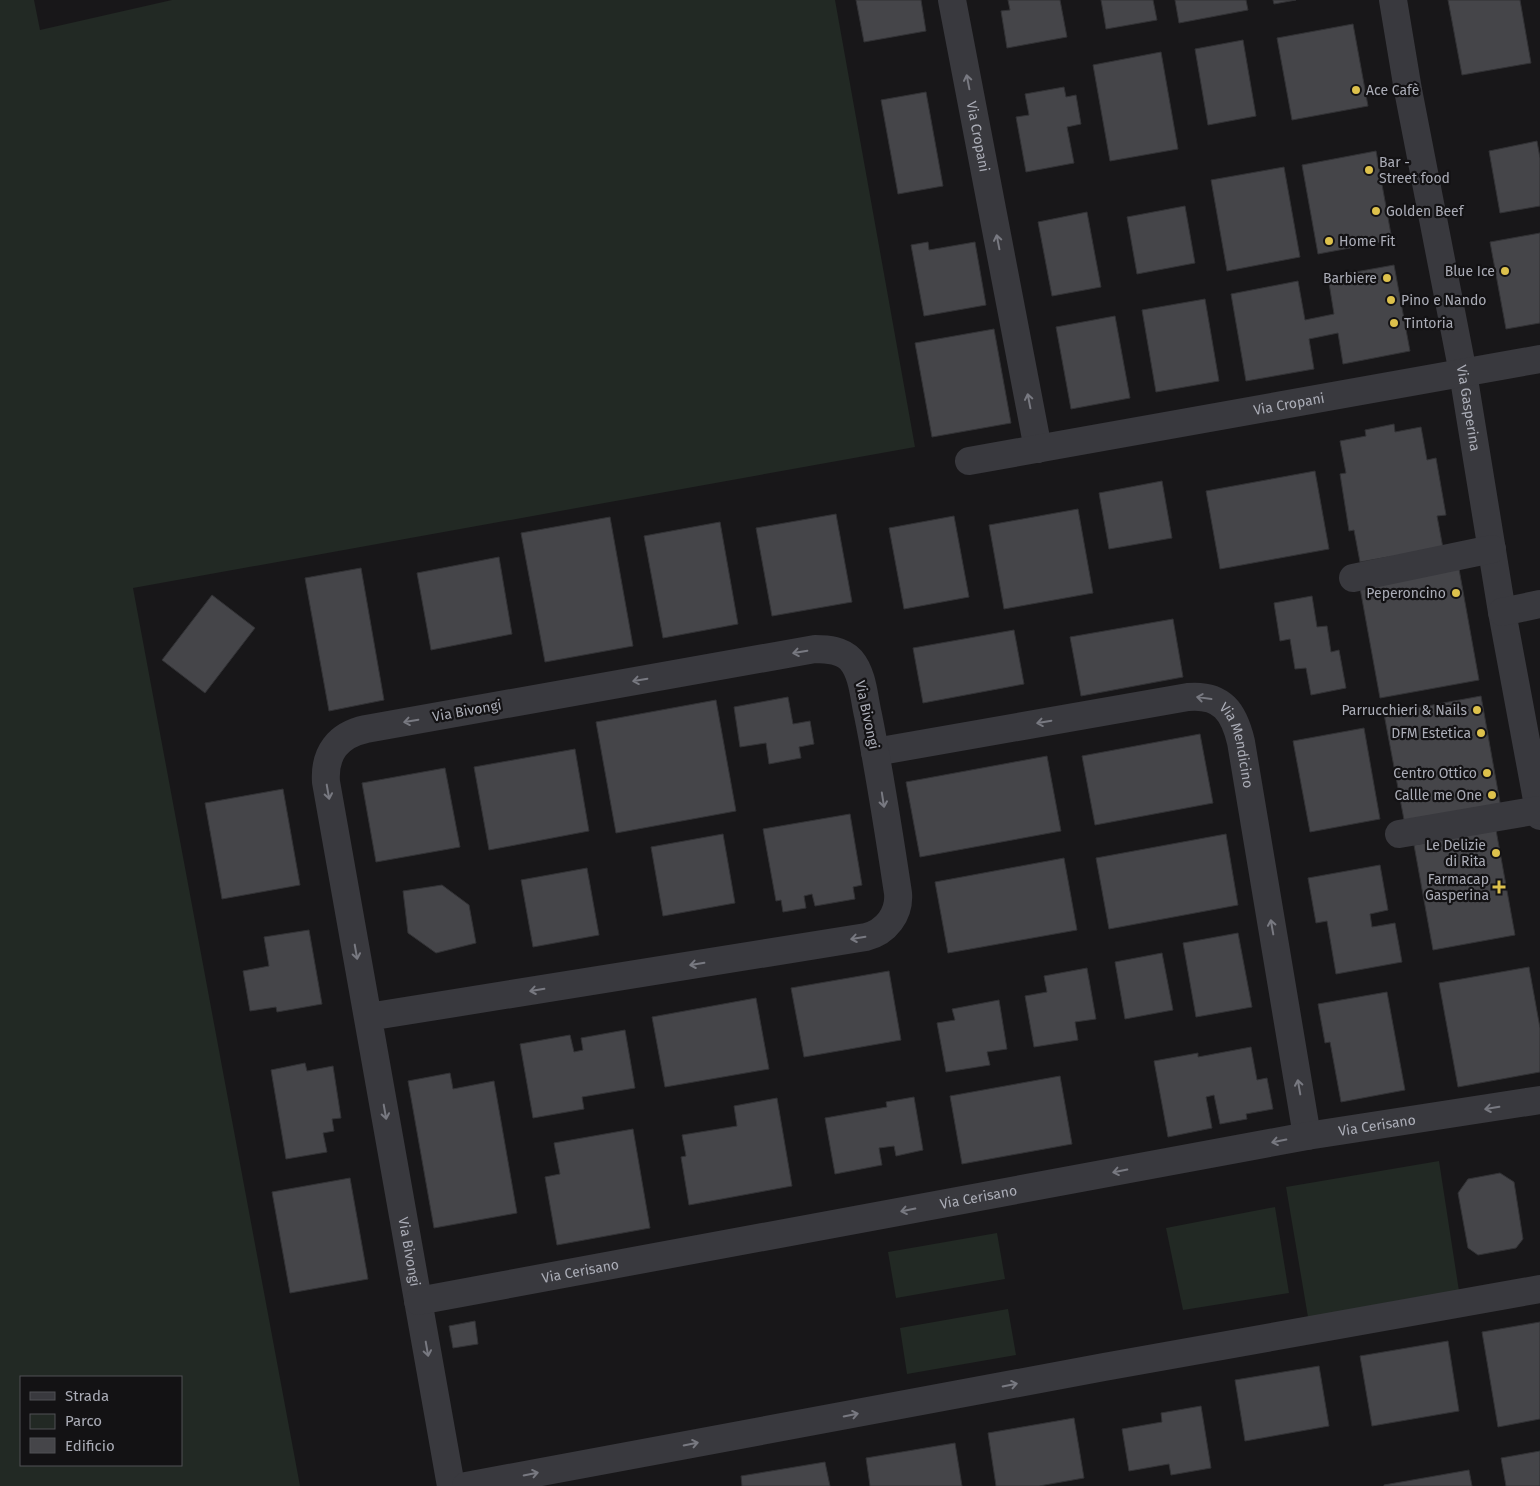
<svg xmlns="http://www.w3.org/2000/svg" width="1540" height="1486" viewBox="0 0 1540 1486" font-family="'Fira Sans',sans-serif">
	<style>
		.green { fill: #222924; fill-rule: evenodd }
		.building { fill: #454549; stroke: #323235 }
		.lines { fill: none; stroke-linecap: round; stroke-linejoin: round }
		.minor { stroke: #39393e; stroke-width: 28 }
		.oneway { stroke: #787981 }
		.poi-dot { fill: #ddc14c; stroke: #131214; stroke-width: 2 }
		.labels { text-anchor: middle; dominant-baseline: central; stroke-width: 4.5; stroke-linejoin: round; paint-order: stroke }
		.poi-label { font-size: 14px; fill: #abadb7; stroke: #131214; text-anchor: end }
		.street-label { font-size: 14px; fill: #abadb7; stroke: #131214 }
	</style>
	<rect width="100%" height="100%" fill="#181719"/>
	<!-- green -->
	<g class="green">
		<path d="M 0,0 L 34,0 L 40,30 L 172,0 L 835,0 L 915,447 L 133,588 L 300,1486 L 0,1486 ZM 21,1377 L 181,1377 L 181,1465 L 21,1465 Z"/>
		<path d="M 1439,1161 L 1459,1291 L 1308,1317 L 1286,1187 Z"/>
		<path d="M 1275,1207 L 1289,1293 L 1183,1310 L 1166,1228 Z"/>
		<path d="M 997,1233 L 1005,1279 L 896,1298 L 888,1252 Z"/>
		<path d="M 1008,1309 L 1016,1355 L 907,1374 L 900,1328 Z"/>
	</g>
	<!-- building -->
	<g class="building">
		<path d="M 856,0 L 921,0 L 926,31 L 864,42 Z"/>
		<path d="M 1008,0 L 1060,0 L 1067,37 L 1007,48 L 1001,11 L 1010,10 Z"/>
		<path d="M 1101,0 L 1153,0 L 1157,20 L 1106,29 Z"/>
		<path d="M 1175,0 L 1246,0 L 1248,10 L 1179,23 Z"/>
		<path d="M 1273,0 L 1296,0 L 1274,4 Z"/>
		<path d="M 1448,0 L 1520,0 L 1531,63 L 1462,75 Z"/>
		<path d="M 1353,24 L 1368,106 L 1292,120 L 1277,38 Z"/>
		<path d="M 1243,40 L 1256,116 L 1208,125 L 1195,49 Z"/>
		<path d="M 1161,52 L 1178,149 L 1110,161 L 1093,65 Z"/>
		<path d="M 1064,87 L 1066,97 L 1076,95 L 1081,124 L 1067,127 L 1074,163 L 1026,172 L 1016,117 L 1029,115 L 1025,94 Z"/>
		<path d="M 926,92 L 943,186 L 898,194 L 881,100 Z"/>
		<path d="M 1537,141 L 1540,158 L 1540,206 L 1500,213 L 1489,151 Z"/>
		<path d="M 1376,151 L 1392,240 L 1318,254 L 1302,165 Z"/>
		<path d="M 1284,167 L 1300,257 L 1227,271 L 1211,180 Z"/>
		<path d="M 1185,206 L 1195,263 L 1137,274 L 1127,217 Z"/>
		<path d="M 1087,212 L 1101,287 L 1052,296 L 1038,222 Z"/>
		<path d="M 1540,233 L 1540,323 L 1506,329 L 1490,242 Z"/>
		<path d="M 928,242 L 929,250 L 975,242 L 986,305 L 924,316 L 911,245 Z"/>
		<path d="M 1394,265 L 1410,351 L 1343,364 L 1338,333 L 1309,339 L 1314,369 L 1246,381 L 1231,294 L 1298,281 L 1305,320 L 1334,314 L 1328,277 Z"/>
		<path d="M 1205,299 L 1219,381 L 1156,392 L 1142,310 Z"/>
		<path d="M 1115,316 L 1130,398 L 1071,409 L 1056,327 Z"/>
		<path d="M 994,329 L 1011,423 L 932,437 L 915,343 Z"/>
		<path d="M 1394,424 L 1395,432 L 1421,427 L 1427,460 L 1436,458 L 1446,515 L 1437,516 L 1443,548 L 1389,563 L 1388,557 L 1360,562 L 1354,530 L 1349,531 L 1340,474 L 1346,473 L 1340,441 L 1366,436 L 1365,430 Z"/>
		<path d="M 1315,471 L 1329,549 L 1220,569 L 1206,491 Z"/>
		<path d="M 1162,481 L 1172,538 L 1109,549 L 1099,493 Z"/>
		<path d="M 1078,509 L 1093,593 L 1004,609 L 989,525 Z"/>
		<path d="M 836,514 L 852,602 L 772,616 L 756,528 Z"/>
		<path d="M 954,516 L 969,597 L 904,609 L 889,528 Z"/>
		<path d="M 610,517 L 633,646 L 545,662 L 521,533 Z"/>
		<path d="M 720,522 L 738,624 L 663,638 L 644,536 Z"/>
		<path d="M 499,557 L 512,634 L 431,650 L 417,573 Z"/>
		<path d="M 361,568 L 384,700 L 329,711 L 305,578 Z"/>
		<path d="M 1459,569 L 1479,680 L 1380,698 L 1360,588 Z"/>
		<path d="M 212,595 L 255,628 L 205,693 L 162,660 Z"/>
		<path d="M 1312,596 L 1317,627 L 1327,626 L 1331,652 L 1339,650 L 1346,688 L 1311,695 L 1306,668 L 1295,669 L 1290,639 L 1280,641 L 1274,603 Z"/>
		<path d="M 1173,619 L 1183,677 L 1081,696 L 1070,637 Z"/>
		<path d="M 1014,630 L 1024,684 L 923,703 L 913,648 Z"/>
		<path d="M 1481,696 L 1501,808 L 1405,825 L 1384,714 Z"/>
		<path d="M 788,697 L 793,724 L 810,721 L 814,744 L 799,747 L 801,758 L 769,764 L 766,743 L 740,747 L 734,707 Z"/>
		<path d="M 716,700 L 736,811 L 616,833 L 596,722 Z"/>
		<path d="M 1364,728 L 1380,819 L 1310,832 L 1293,741 Z"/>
		<path d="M 1200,734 L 1213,803 L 1095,825 L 1082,756 Z"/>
		<path d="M 575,749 L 589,831 L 489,850 L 474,767 Z"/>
		<path d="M 1047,756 L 1061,831 L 920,857 L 906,782 Z"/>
		<path d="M 445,768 L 460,847 L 376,862 L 362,783 Z"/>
		<path d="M 283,789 L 300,885 L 222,899 L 205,803 Z"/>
		<path d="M 850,814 L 862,885 L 853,887 L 855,899 L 815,906 L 812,894 L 804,896 L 806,908 L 783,912 L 781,900 L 776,901 L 763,829 Z"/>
		<path d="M 1496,830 L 1515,935 L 1433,950 L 1414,845 Z"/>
		<path d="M 723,834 L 735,903 L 663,916 L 651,847 Z"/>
		<path d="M 1226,834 L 1238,905 L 1109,929 L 1096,858 Z"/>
		<path d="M 1064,858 L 1077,930 L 948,953 L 935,882 Z"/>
		<path d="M 1380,865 L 1388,910 L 1370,914 L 1372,927 L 1395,923 L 1402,962 L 1336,974 L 1327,921 L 1316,923 L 1308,878 Z"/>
		<path d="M 587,868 L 599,935 L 533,947 L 521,880 Z"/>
		<path d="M 442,885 L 469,905 L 476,943 L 436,953 L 408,933 L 403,891 Z"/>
		<path d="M 309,930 L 322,1004 L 277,1012 L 276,1007 L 250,1011 L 243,971 L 269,966 L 264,937 Z"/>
		<path d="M 1238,933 L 1252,1007 L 1196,1017 L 1183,943 Z"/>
		<path d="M 1162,953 L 1173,1010 L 1125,1019 L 1115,962 Z"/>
		<path d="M 1529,967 L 1540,1028 L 1540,1072 L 1458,1087 L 1439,983 Z"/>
		<path d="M 1087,968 L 1096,1019 L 1075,1022 L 1078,1040 L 1034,1047 L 1025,996 L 1047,992 L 1044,976 Z"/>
		<path d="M 889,971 L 901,1040 L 804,1057 L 791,988 Z"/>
		<path d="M 1387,992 L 1405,1090 L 1341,1102 L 1330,1042 L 1325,1043 L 1318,1004 Z"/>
		<path d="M 756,998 L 769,1069 L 665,1087 L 652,1017 Z"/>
		<path d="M 999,1000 L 1007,1049 L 987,1052 L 990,1065 L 946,1072 L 937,1023 L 955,1020 L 952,1009 Z"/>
		<path d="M 625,1030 L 635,1088 L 582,1097 L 584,1109 L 533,1118 L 520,1044 L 570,1035 L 574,1052 L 583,1050 L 581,1038 Z"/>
		<path d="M 1251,1047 L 1257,1080 L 1267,1078 L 1273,1109 L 1246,1114 L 1247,1119 L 1220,1124 L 1214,1095 L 1206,1097 L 1212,1128 L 1168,1137 L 1154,1061 L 1198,1053 L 1198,1057 Z"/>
		<path d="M 305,1063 L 307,1071 L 333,1066 L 341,1118 L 332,1119 L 334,1131 L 323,1133 L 327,1152 L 286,1159 L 271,1070 Z"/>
		<path d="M 450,1073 L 453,1089 L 494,1081 L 517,1213 L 434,1228 L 408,1081 Z"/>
		<path d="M 1060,1076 L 1072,1144 L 962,1164 L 950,1096 Z"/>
		<path d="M 914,1097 L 923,1150 L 896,1156 L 894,1146 L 879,1148 L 882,1165 L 835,1174 L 825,1118 L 887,1107 L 886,1102 Z"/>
		<path d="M 777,1098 L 792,1186 L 689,1205 L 681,1157 L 686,1156 L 682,1135 L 737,1126 L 734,1106 Z"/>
		<path d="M 633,1129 L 650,1228 L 557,1245 L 545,1177 L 560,1174 L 554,1143 Z"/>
		<path d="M 1500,1173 L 1514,1182 L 1523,1239 L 1516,1248 L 1478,1255 L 1468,1248 L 1458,1193 L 1468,1179 Z"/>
		<path d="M 350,1178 L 368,1279 L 290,1293 L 272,1192 Z"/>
		<path d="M 475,1321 L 478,1344 L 453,1348 L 449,1326 Z"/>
		<path d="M 1540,1322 L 1540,1419 L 1498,1427 L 1482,1332 Z"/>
		<path d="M 1448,1341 L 1459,1411 L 1372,1426 L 1360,1356 Z"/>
		<path d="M 1319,1366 L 1329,1426 L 1245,1441 L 1235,1380 Z"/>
		<path d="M 1201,1406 L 1211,1468 L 1171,1475 L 1169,1464 L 1129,1471 L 1122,1429 L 1162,1422 L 1161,1413 Z"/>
		<path d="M 1074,1418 L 1084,1478 L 1039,1486 L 996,1486 L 988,1433 Z"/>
		<path d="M 955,1443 L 962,1486 L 870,1486 L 866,1458 Z"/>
		<path d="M 1540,1451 L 1540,1486 L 1506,1486 L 1501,1458 Z"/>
		<path d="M 825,1462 L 830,1486 L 742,1486 L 741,1476 Z"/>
		<path d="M 1469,1470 L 1472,1486 L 1384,1486 L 1384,1485 Z"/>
	</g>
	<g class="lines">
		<!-- minor -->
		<g class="minor">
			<path id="s1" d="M 952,0 L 1038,449"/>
			<path id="s2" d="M 1393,0 L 1408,90 L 1463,373 L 1502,612 L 1540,816"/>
			<path id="s3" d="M 969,461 L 1540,359"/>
			<path d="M 1353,578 L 1492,549"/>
			<path d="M 1502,612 L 1540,604"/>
			<path id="s4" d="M 875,752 L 1188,697 C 1222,694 1234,712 1241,742 L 1307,1136"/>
			<path d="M 1399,834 L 1539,810"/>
			<path id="s5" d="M 368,1017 L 866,937 C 886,932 900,914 898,893 C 889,834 880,774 868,715 C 864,698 863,674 851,660 C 842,650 828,649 815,649 L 366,729 C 338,735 324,753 326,782 L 451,1486"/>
			<path id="s6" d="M 418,1301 L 1307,1136 L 1540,1100"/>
			<path d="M 466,1486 L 1104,1367 L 1540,1289"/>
		</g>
	</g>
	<!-- one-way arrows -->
	<defs><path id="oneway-shaft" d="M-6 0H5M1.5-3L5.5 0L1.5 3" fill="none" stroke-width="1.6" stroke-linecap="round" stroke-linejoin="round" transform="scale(1.25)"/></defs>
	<g class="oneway">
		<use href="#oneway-shaft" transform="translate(968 82) rotate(-101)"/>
		<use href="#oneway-shaft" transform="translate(998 242) rotate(-101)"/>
		<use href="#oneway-shaft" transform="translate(1029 401) rotate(-101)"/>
		<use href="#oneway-shaft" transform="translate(800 652) rotate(170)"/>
		<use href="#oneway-shaft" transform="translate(640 680) rotate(170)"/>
		<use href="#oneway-shaft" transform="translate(1204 698) rotate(-172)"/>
		<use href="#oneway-shaft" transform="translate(411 721) rotate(170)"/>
		<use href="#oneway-shaft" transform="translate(1044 722) rotate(170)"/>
		<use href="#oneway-shaft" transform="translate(328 792) rotate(80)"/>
		<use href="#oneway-shaft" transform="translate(883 800) rotate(81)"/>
		<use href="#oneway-shaft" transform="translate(1272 927) rotate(-100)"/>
		<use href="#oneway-shaft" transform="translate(858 938) rotate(171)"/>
		<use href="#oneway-shaft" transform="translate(356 952) rotate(80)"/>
		<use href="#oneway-shaft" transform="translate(697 964) rotate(171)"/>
		<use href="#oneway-shaft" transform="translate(537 990) rotate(171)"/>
		<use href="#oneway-shaft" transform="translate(1299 1087) rotate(-100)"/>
		<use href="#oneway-shaft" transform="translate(1492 1108) rotate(171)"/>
		<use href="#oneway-shaft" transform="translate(385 1112) rotate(80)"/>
		<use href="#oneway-shaft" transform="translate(1279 1141) rotate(169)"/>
		<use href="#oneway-shaft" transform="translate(1120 1171) rotate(169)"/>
		<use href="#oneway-shaft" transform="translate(908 1210) rotate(169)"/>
		<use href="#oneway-shaft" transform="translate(427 1349) rotate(80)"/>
		<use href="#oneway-shaft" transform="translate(1010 1385) rotate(-11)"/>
		<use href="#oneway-shaft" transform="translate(851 1415) rotate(-11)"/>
		<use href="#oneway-shaft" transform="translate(691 1444) rotate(-11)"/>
		<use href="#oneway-shaft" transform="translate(531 1474) rotate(-11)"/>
	</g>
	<!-- markers -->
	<g class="poi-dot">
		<circle cx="1356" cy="90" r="5"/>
		<circle cx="1369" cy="170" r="5"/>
		<circle cx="1376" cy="211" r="5"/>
		<circle cx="1329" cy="241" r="5"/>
		<circle cx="1505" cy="271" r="5"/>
		<circle cx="1387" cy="278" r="5"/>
		<circle cx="1391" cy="300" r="5"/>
		<circle cx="1394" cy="323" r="5"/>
		<circle cx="1456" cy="593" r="5"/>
		<circle cx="1477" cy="710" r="5"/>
		<circle cx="1481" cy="733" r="5"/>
		<circle cx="1487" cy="773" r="5"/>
		<circle cx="1492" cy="795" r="5"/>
		<circle cx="1496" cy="853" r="5"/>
		<path d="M1496.5 879.5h5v5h5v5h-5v5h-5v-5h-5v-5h5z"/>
	</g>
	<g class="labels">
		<!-- poi labels -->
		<g class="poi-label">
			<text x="1366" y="90" text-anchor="start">Ace Cafè</text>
			<text x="1379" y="162" text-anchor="start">Bar -<tspan x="1379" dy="16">Street food</tspan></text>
			<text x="1386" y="211" text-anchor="start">Golden Beef</text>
			<text x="1339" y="241" text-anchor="start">Home Fit</text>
			<text x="1495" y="271">Blue Ice</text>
			<text x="1377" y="278">Barbiere</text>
			<text x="1401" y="300" text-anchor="start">Pino e Nando</text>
			<text x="1404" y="323" text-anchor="start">Tintoria</text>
			<text x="1446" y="593">Peperoncino</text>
			<text x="1467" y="710">Parrucchieri &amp; Nails</text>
			<text x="1471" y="733">DFM Estetica</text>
			<text x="1477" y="773">Centro Ottico</text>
			<text x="1482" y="795">Callle me One</text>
			<text x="1486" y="845">Le Delizie<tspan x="1486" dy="16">di Rita</tspan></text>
			<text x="1489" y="879">Farmacap<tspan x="1489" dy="16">Gasperina</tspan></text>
		</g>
		<!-- street labels -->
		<g class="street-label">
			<text stroke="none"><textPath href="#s1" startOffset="139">Via Cropani</textPath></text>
			<text stroke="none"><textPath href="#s3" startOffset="325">Via Cropani</textPath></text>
			<text stroke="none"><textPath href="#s2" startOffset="415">Via Gasperina</textPath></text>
			<text transform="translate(467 711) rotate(-10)">Via Bivongi</text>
			<text transform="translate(867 715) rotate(78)">Via Bivongi</text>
			<text stroke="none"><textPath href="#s4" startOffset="398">Via Mendicino</textPath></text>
			<text stroke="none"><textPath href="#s6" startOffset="975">Via Cerisano</textPath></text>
			<text stroke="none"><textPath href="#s6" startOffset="570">Via Cerisano</textPath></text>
			<text stroke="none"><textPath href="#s5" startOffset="1848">Via Bivongi</textPath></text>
			<text stroke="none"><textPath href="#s6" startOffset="165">Via Cerisano</textPath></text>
		</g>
	</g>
	<!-- legend -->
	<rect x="20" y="1376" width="162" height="90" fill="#131214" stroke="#505055"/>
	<rect x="30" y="1392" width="25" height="8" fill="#39393e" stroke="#505055"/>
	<text x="65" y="1401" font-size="15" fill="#abadb7">Strada</text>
	<rect x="30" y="1414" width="25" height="15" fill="#222924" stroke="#505055"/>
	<text x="65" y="1426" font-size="15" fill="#abadb7">Parco</text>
	<rect x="30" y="1438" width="25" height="15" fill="#454549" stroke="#505055"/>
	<text x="65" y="1451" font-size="15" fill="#abadb7">Edificio</text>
</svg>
